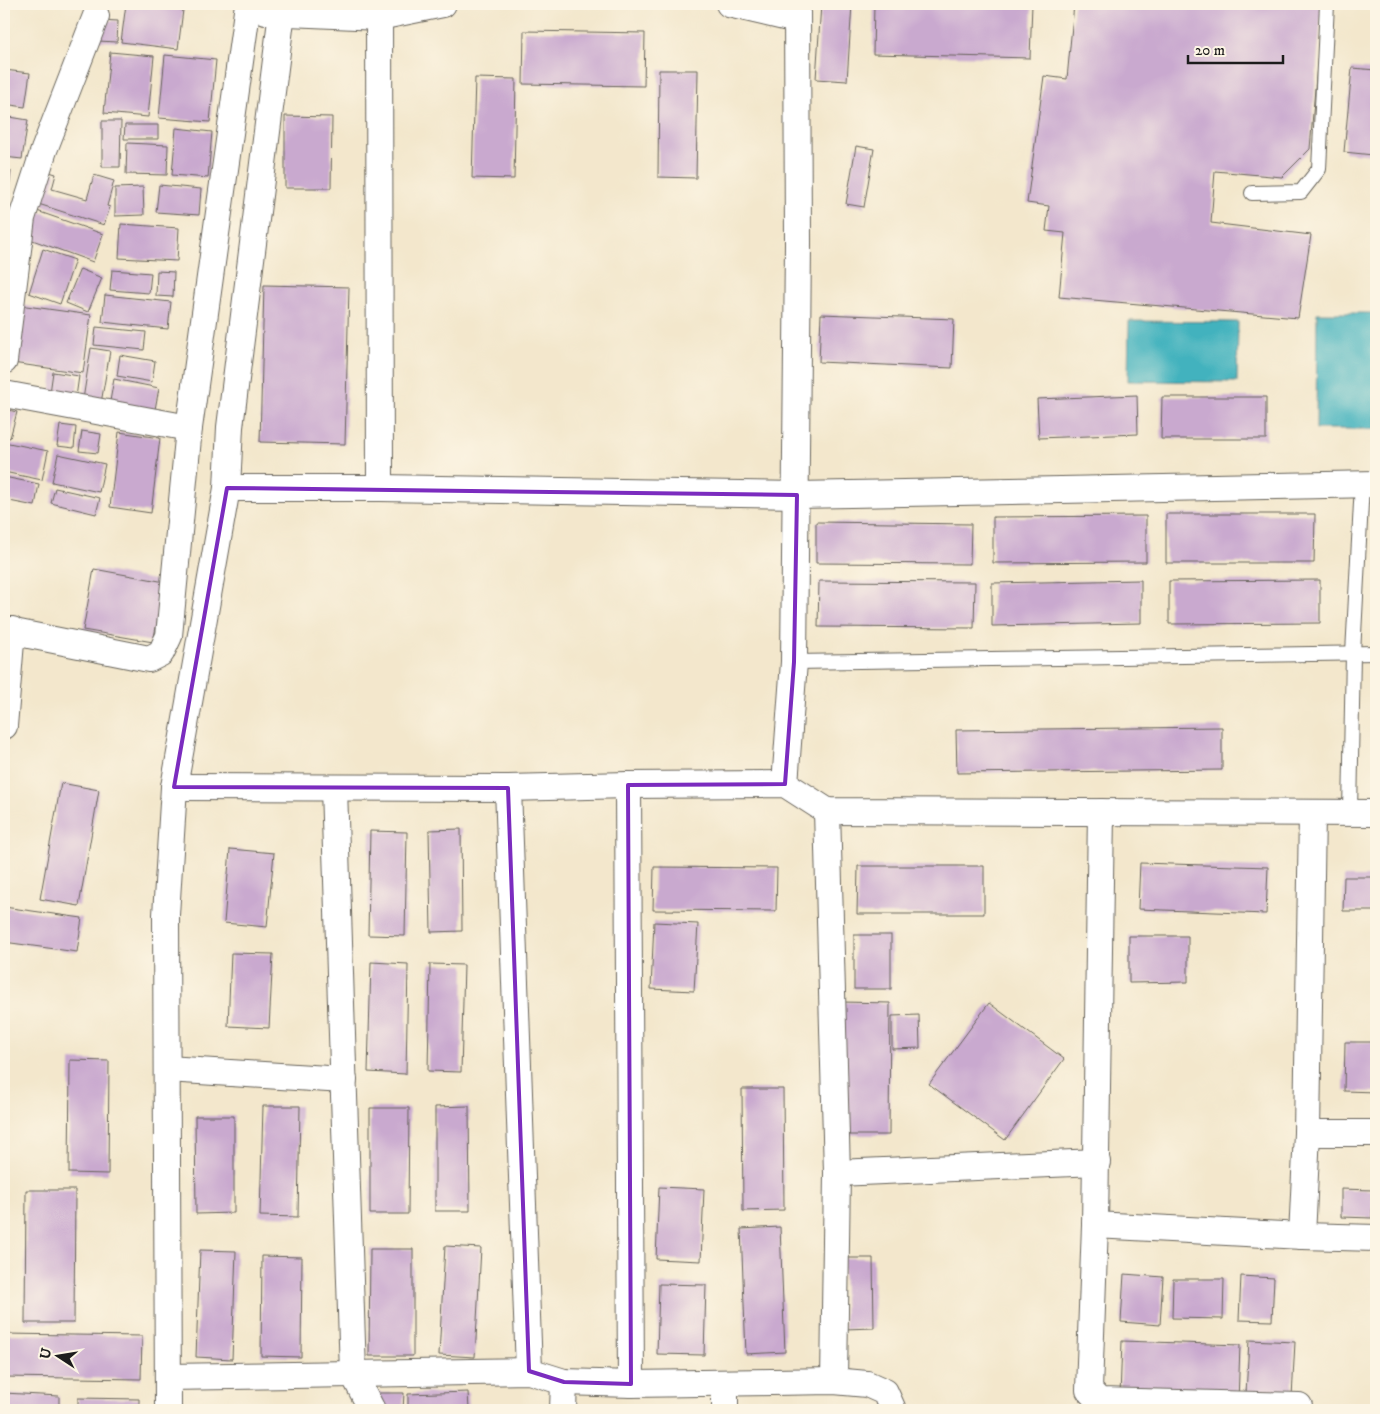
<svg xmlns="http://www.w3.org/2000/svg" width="1380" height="1414" viewBox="0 0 1380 1414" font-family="'IM FELL DW Pica',serif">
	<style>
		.water { fill: #43b2be; stroke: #30676d }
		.building { fill: #c9a9cf }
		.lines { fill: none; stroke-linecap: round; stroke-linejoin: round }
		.lane-casing { stroke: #67635a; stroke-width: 16 }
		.street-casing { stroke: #67635a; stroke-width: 28 }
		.lane { stroke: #fff; stroke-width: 14 }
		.street { stroke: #fff; stroke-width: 26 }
		.marked { fill: none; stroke: #7b2cbf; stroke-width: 4; stroke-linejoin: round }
	</style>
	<rect width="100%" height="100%" fill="#fcf5e5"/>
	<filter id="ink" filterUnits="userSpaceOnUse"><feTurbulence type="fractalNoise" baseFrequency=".02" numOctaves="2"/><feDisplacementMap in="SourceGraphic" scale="10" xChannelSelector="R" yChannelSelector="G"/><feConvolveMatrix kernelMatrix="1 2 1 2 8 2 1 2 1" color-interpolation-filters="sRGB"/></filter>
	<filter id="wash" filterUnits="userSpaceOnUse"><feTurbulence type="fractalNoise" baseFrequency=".0096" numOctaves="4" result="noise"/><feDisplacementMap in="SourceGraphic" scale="20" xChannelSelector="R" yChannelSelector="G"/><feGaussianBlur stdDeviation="1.12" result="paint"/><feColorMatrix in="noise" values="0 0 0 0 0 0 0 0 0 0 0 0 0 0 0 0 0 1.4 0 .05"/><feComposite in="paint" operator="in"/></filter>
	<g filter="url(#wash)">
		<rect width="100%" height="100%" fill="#f3e7cc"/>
		<!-- water -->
		<g class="water">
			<path d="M 1317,313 L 1376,313 L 1376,429 L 1316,429 Z"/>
			<path d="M 1129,321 L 1238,322 L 1237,382 L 1128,381 Z"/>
		</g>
		<g id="blocks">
			<!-- building -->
			<g class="building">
				<path d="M 126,4 L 183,10 L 178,49 L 121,42 Z"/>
				<path d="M 821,4 L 852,4 L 847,81 L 816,79 Z"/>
				<path d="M 874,4 L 1032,4 L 1030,58 L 873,54 Z"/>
				<path d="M 1074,4 L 1322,4 L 1310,149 L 1282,177 L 1215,171 L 1211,223 L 1311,235 L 1298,318 L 1059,297 L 1065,233 L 1046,231 L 1049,206 L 1027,203 L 1044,76 L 1067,79 Z"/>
				<path d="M 99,20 L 118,21 L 117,42 L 98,41 Z"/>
				<path d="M 524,31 L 645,33 L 644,86 L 523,84 Z"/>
				<path d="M 110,52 L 154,56 L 148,117 L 104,113 Z"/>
				<path d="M 165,55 L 216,60 L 210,122 L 159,118 Z"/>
				<path d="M 1352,68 L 1376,70 L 1376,128 L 1373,155 L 1344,152 Z"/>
				<path d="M 4,70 L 30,73 L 25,107 L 4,104 Z"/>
				<path d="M 659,70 L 698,70 L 696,178 L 658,177 Z"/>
				<path d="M 475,78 L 516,79 L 514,179 L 472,178 Z"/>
				<path d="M 4,116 L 28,120 L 22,159 L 4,157 Z"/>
				<path d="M 285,116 L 332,117 L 331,188 L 285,188 Z"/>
				<path d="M 102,121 L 121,121 L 120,167 L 102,167 Z"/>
				<path d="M 125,125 L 158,125 L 158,139 L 124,139 Z"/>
				<path d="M 176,128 L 212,132 L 208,178 L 172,175 Z"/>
				<path d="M 127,143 L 168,145 L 167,175 L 126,174 Z"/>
				<path d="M 856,146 L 874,149 L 864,207 L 846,204 Z"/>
				<path d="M 39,169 L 56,174 L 52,189 L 87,199 L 94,175 L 114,181 L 107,206 L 110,207 L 104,225 L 29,201 Z"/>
				<path d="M 4,171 L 11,171 L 8,197 L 4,196 Z"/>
				<path d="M 159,185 L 201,189 L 199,215 L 156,212 Z"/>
				<path d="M 143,187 L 144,215 L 115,216 L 115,188 Z"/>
				<path d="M 4,206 L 9,207 L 7,238 L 4,238 Z"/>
				<path d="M 37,211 L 103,234 L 93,262 L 27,238 Z"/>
				<path d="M 121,224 L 179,228 L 177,261 L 119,258 Z"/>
				<path d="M 43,249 L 75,260 L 60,304 L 29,293 Z"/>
				<path d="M 80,269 L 102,278 L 88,312 L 66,303 Z"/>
				<path d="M 112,270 L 151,273 L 149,293 L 110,290 Z"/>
				<path d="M 157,271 L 174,272 L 173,297 L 156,296 Z"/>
				<path d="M 264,285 L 349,287 L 345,444 L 260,442 Z"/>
				<path d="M 105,295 L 171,302 L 168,329 L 102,322 Z"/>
				<path d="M 19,305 L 91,315 L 83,373 L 12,363 Z"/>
				<path d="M 821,314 L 954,319 L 952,368 L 819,362 Z"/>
				<path d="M 96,327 L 146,332 L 144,350 L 94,345 Z"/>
				<path d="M 91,348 L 110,351 L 100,409 L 82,406 Z"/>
				<path d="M 120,355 L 155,361 L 152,382 L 117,376 Z"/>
				<path d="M 53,372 L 79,376 L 75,404 L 49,400 Z"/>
				<path d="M 114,379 L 159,388 L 153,420 L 108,412 Z"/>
				<path d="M 1137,395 L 1138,434 L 1039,438 L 1037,399 Z"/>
				<path d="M 1162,397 L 1266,397 L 1266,439 L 1161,439 Z"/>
				<path d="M 4,409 L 17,412 L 10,438 L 4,437 Z"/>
				<path d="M 60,425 L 76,427 L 74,448 L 57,446 Z"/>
				<path d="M 82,431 L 101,434 L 98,453 L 79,451 Z"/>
				<path d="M 119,432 L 160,438 L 151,513 L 110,507 Z"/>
				<path d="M 4,442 L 48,451 L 42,480 L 4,472 Z"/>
				<path d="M 58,454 L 105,464 L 99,492 L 52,482 Z"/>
				<path d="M 4,477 L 39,484 L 35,506 L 4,500 Z"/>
				<path d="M 55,488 L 100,498 L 96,514 L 51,503 Z"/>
				<path d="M 1166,514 L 1315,514 L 1314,563 L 1166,563 Z"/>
				<path d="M 1146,516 L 1146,562 L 993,563 L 993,517 Z"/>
				<path d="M 816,522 L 971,524 L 970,564 L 816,563 Z"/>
				<path d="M 94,569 L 165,582 L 153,642 L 83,630 Z"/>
				<path d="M 1141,580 L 1141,623 L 992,626 L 992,583 Z"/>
				<path d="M 1320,580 L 1320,623 L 1169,624 L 1169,581 Z"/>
				<path d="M 819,581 L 975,582 L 974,628 L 818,627 Z"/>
				<path d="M 1222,727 L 1222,770 L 957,773 L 956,730 Z"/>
				<path d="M 61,783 L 99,790 L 79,906 L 40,899 Z"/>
				<path d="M 461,829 L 462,931 L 431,932 L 429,830 Z"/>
				<path d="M 370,831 L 407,832 L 405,936 L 368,935 Z"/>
				<path d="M 230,849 L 274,853 L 267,927 L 224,923 Z"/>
				<path d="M 1140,863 L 1268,867 L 1266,914 L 1138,909 Z"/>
				<path d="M 858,866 L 984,866 L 984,914 L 857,914 Z"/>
				<path d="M 654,867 L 777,868 L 776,911 L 653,910 Z"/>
				<path d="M 1344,877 L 1376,877 L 1376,911 L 1343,911 Z"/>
				<path d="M 4,907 L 82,918 L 77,952 L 4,942 Z"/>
				<path d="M 654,922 L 698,924 L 694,991 L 651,989 Z"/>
				<rect x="854" y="935" width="37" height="54"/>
				<path d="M 1129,936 L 1188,936 L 1188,982 L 1129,983 Z"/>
				<path d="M 231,953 L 273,954 L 269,1028 L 228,1026 Z"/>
				<path d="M 371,962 L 408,964 L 406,1074 L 368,1072 Z"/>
				<path d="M 430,964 L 464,965 L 461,1072 L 428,1071 Z"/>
				<path d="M 842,1002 L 890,1003 L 889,1135 L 841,1135 Z"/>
				<path d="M 989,1003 L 1064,1059 L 1005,1140 L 929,1084 Z"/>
				<path d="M 919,1015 L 920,1048 L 892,1049 L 892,1016 Z"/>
				<path d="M 1345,1042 L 1376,1042 L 1376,1092 L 1344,1091 Z"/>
				<path d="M 70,1060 L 109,1061 L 108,1174 L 69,1173 Z"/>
				<path d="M 742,1089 L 783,1089 L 784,1210 L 743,1211 Z"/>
				<path d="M 263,1106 L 300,1106 L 298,1217 L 260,1216 Z"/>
				<path d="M 469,1106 L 470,1211 L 435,1211 L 435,1107 Z"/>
				<path d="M 370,1108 L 409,1108 L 408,1214 L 370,1214 Z"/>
				<path d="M 195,1116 L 234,1116 L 234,1213 L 196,1214 Z"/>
				<path d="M 659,1187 L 704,1189 L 701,1261 L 656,1259 Z"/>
				<path d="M 1341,1189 L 1373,1190 L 1372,1218 L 1341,1217 Z"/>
				<path d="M 26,1190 L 75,1190 L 74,1323 L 25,1323 Z"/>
				<path d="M 780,1227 L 785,1352 L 746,1354 L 741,1229 Z"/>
				<path d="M 445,1246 L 481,1248 L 475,1357 L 439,1355 Z"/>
				<path d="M 370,1249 L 413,1249 L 413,1356 L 369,1356 Z"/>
				<path d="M 200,1250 L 236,1251 L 232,1359 L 196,1357 Z"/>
				<path d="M 262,1256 L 302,1257 L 301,1357 L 261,1356 Z"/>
				<path d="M 843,1258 L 873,1258 L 874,1328 L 845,1329 Z"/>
				<path d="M 1124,1274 L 1163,1277 L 1160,1325 L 1121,1322 Z"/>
				<path d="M 1241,1276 L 1274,1278 L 1272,1321 L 1239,1320 Z"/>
				<path d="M 1173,1279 L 1224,1279 L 1223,1319 L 1172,1318 Z"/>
				<path d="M 659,1284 L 706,1285 L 704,1355 L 657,1354 Z"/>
				<path d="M 4,1334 L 142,1336 L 141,1379 L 4,1377 Z"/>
				<path d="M 1249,1340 L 1295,1342 L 1292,1397 L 1246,1394 Z"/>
				<path d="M 1122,1341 L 1240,1345 L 1238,1402 L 1120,1397 Z"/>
				<path d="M 468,1392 L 469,1410 L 408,1410 L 408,1394 Z"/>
				<path d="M 4,1393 L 59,1396 L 59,1410 L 4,1410 Z"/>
				<path d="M 377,1393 L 404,1393 L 403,1410 L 377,1410 Z"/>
				<path d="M 78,1398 L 139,1399 L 139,1410 L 78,1410 Z"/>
			</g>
		</g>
	</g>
	<g filter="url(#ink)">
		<use href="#blocks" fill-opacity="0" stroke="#67635a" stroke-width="1"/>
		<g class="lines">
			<defs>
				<g id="lane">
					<path d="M 1252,193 L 1301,192 L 1319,169 L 1327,4"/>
					<path d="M 794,662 L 1376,653"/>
					<path d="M 1350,813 L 1353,653 L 1362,484"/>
				</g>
				<g id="street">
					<path d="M 379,4 L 380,488"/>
					<path d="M 729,4 L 797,20"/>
					<path d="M 266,12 L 379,17 L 443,4"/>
					<path d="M 4,361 L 22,218 L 44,150 L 96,16"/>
					<path d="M 4,394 L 189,428"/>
					<path d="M 227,488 L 380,488 L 797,495 L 1376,484"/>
					<path d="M 4,630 L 149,659 L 161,653 L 169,636 L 189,428 L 248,4"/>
					<path d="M 4,726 L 12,630"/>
					<path d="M 785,784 L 794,662 L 798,244 L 797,4"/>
					<path d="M 628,785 L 631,1384"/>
					<path d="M 174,787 L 508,788 L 628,785 L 785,784 L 827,811 L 1376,813"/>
					<path d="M 334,788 L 353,1373 L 372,1410"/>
					<path d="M 508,788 L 529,1371"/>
					<path d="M 827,811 L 837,1173 L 834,1381"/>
					<path d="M 1101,812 L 1095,1225 L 1302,1236 L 1376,1238"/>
					<path d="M 167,1069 L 344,1080"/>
					<path d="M 1307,1133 L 1376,1133"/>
					<path d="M 837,1173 L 1097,1162"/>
					<path d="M 1095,1225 L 1089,1390 L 1099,1401 L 1299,1406"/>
					<path d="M 1302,1236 L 1307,1133 L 1312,813"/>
					<path d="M 168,1377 L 529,1371 L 564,1382 L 631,1384 L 834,1381 L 867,1384 L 885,1392 L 893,1410"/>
					<path d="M 168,1410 L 166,915 L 174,787 L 227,488 L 230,427 L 282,12"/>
					<path d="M 563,1410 L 564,1382"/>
					<path d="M 725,1410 L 725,1383"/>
				</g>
			</defs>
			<!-- lane casing -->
			<use href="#lane" class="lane-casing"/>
			<!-- street casing -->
			<use href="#street" class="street-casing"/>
			<!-- lane -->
			<use href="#lane" class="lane"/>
			<!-- street -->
			<use href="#street" class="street"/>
		</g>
	</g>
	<!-- marked area -->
	<path class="marked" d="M 227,488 L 797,495 L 794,662 L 785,784 L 628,785 L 631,1384 L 564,1382 L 529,1371 L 508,788 L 174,787 Z"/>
	<!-- margin -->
	<rect width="1380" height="1414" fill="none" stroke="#fcf5e5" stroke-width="20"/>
	<!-- north arrow -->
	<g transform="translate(58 1356) rotate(282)" stroke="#fcf5e5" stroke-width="4" paint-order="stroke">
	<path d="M0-4L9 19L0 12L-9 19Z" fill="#1c1c1c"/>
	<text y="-8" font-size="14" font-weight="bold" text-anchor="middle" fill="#1c1c1c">U</text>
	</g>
	<!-- scale -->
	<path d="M1188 55v8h95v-8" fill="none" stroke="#1c1c1c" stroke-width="2.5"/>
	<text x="1195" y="55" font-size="15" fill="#1c1c1c" stroke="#fcf5e5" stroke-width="4" paint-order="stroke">20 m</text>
</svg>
